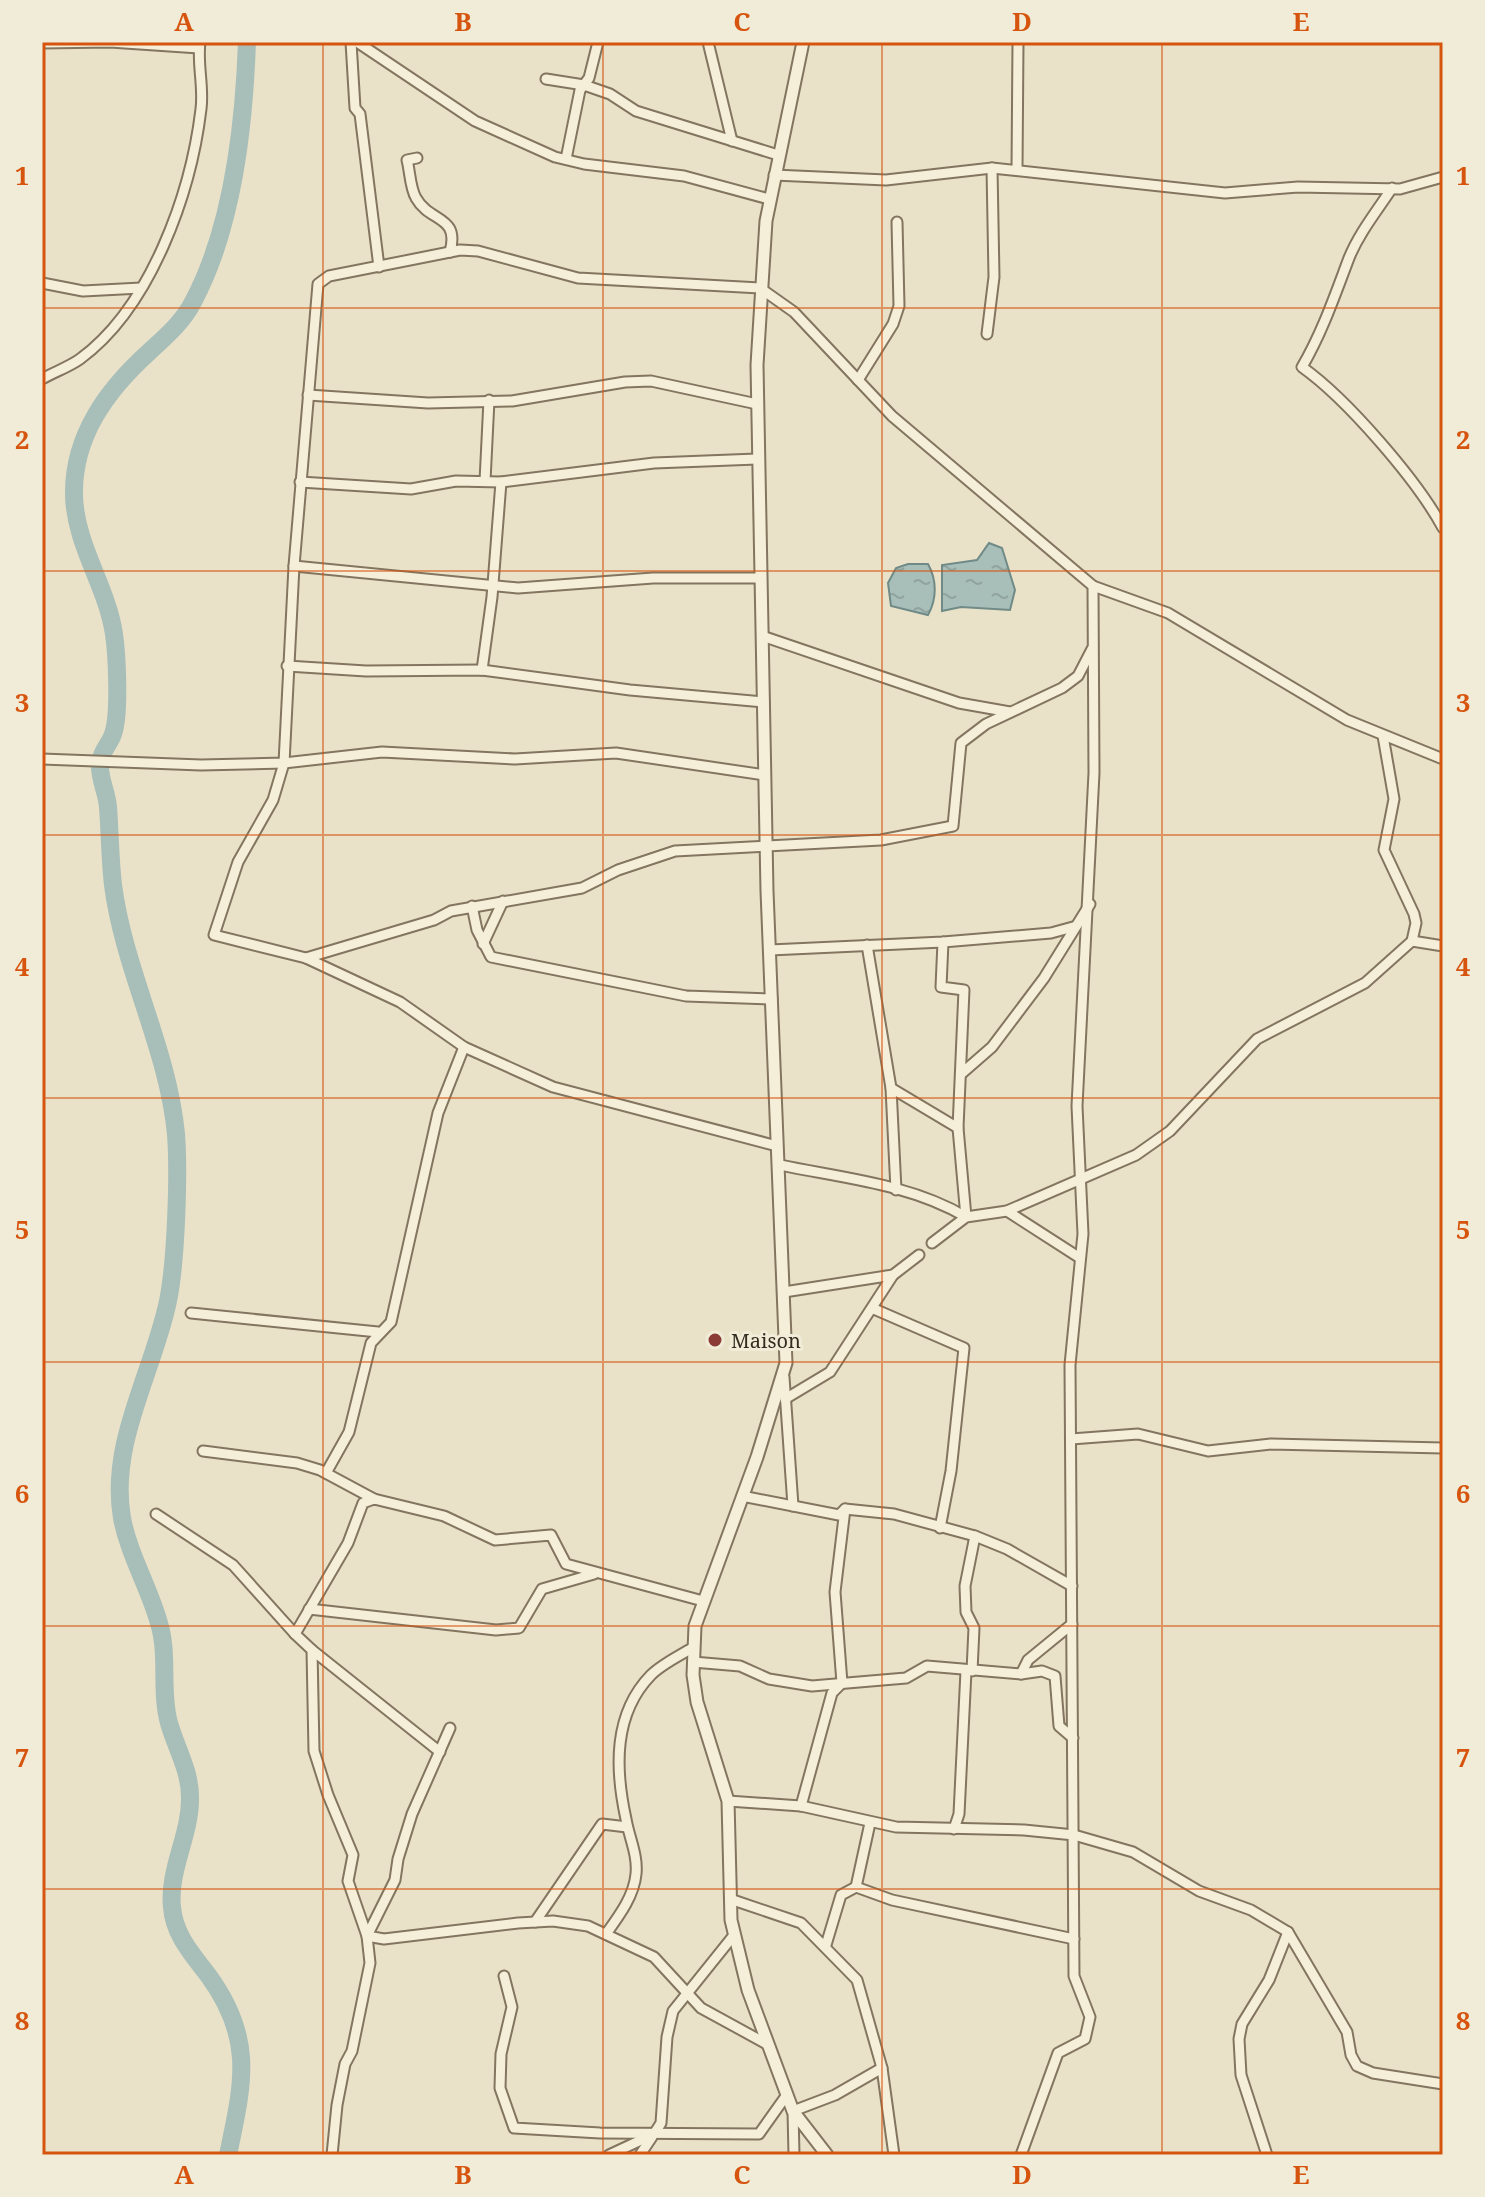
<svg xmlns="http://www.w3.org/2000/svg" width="1485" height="2197" viewBox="0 0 1485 2197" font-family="'Noto Serif',serif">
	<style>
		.water { fill: url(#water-ripples); stroke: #708b87; stroke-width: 2 }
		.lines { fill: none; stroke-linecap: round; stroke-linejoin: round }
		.river { stroke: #a8beb9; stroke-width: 18 }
		.minor-casing { stroke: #83755f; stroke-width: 13 }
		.tertiary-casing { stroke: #83755f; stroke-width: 15 }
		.minor { stroke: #f5efda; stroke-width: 9 }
		.tertiary { stroke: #f5efda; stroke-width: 11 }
		.grid { fill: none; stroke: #d6540e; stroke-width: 2; stroke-opacity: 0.55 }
		.poi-dot { fill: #8b3c36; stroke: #f1ecd7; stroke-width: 3 }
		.labels { text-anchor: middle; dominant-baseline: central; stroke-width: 6; stroke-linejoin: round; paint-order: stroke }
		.poi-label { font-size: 20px; fill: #352c21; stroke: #f1ecd7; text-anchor: start }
		.neatline { fill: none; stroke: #d6540e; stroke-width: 3 }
		.grid-label { font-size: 26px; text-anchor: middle; font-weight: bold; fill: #d6540e }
	</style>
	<defs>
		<pattern id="water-ripples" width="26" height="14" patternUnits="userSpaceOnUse" patternTransform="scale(2)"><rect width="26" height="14" fill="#a8beb9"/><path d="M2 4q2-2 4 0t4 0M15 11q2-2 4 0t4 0" fill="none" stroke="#91a39f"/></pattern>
	</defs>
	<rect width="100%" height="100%" fill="#e9e2c8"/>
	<!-- water -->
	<g class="water">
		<path d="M 989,543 L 1002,548 L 1015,590 L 1010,610 L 961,607 L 942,611 L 942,565 L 977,560 Z"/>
		<path d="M 908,564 L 928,564 C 937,580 937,599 928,615 L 891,606 L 888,583 L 896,568 Z"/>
	</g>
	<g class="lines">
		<!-- river -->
		<path class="river" d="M 228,2155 C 243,2083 255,2039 208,1975 C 193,1955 174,1935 172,1907 C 168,1870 191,1834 190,1797 C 190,1770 176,1748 169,1723 C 160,1691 169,1656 159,1623 C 149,1587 129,1555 122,1518 C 109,1443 153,1373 168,1301 C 176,1262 179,1175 176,1134 C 168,1049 124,970 113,885 C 110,859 110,834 108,807 C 107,792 99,779 100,764 C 101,750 109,746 113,734 C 120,715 117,655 114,634 C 107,586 75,545 74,495 C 73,436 107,390 149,352 C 165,337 183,322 193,302 C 233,227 244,127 247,42"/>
		<defs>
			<g id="minor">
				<path d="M 351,42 L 355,108 L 360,114 L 379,267"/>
				<path d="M 357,42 L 475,121 L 555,157 L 584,164 L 684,176 L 769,199"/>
				<path d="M 708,42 L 732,141"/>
				<path d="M 42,43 L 110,42 L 199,48"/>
				<path d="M 546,79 L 584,85 L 610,94 L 636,111 L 778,155"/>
				<path d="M 417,158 L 407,160 C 410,171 410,188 416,198 C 430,223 460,215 450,252"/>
				<path d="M 566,159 L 580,90 L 589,78 L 598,42"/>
				<path d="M 1017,170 L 1018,42"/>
				<path d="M 774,175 L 886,180 L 992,168 L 1225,193 L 1298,187 L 1400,189 L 1443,177"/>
				<path d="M 1392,188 C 1377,211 1359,233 1349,258 C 1335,295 1322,333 1302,367 C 1347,399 1417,480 1443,528"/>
				<path d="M 42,283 L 83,291 L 141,288"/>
				<path d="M 987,334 L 994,277 L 992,168"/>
				<path d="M 42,379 C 54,372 69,367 80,359 C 151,307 191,193 201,109 C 204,87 197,64 200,42"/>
				<path d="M 858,380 L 893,324 L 899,306 L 897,222"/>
				<path d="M 308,395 L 428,403 L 512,401 L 625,382 L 651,381 L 757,404"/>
				<path d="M 485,481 L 489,400"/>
				<path d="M 300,482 L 411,489 L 456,481 L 501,482 L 654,463 L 757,459"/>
				<path d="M 294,566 L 518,588 L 653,578 L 760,578"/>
				<path d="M 1093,586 L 1168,613 L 1347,720 L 1443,759"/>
				<path d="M 762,636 L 959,703 L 1010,712"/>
				<path d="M 287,666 L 366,671 L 482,670 L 630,690 L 764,702"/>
				<path d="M 482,670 L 492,597 L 501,482"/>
				<path d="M 42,759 L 201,765 L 284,763 L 382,752 L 515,759 L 616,753 L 765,775"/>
				<path d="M 472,906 L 477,930 L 491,957 L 686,996 L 772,999"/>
				<path d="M 1412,941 L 1443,946"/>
				<path d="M 943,942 L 941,987 L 964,990 L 958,1128 L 966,1217"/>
				<path d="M 483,944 L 503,901"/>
				<path d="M 867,945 L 891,1088 L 896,1190"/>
				<path d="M 770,950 L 943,942 L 1051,933 L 1073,927"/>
				<path d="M 306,958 L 434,920 L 451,911 L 582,888 L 618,870 L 675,851 L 881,840 L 953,826 L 961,743 L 986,724 L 1062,688 L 1078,676 L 1092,649"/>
				<path d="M 961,1074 L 992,1047 L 1044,978 L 1090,904"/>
				<path d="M 891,1088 L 958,1128"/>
				<path d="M 777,1146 L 553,1087 L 464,1047 L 400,1002 L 306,958 L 214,935 L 238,862 L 273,800 L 284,763 L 294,566 L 318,284 L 329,276 L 460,250 L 478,251 L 578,278 L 760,288 L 794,312 L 892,416 L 1093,586 L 1094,773 L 1077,1106 L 1083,1234 L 1070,1365 L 1074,1976 L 1090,2017 L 1085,2039 L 1058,2053 L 1021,2155"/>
				<path d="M 780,1165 C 842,1178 911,1184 966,1217"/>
				<path d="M 1007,1211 L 1080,1258"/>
				<path d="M 932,1243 L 966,1217 L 1007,1211 L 1136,1155 L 1170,1131 L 1257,1039 L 1365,983 L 1412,941 L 1416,923 L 1414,914 L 1384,850 L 1394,799 L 1383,736"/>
				<path d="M 784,1292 L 893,1275 L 919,1255"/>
				<path d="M 874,1309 L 964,1348 L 951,1471 L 940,1528"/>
				<path d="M 191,1313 L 378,1332"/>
				<path d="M 784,1377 L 793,1506"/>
				<path d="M 785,1399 L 830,1372 L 893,1275"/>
				<path d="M 1071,1439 L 1138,1434 L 1208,1451 L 1271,1444 L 1443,1448"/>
				<path d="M 203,1451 L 297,1463 L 320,1470 L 374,1499"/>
				<path d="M 326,1473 L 349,1432 L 371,1343 L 391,1322 L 438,1113 L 464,1047"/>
				<path d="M 742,1496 L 839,1515 L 845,1509 L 894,1514 L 975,1536 L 1007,1549 L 1072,1586"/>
				<path d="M 156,1514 L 233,1565 L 295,1634"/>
				<path d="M 309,1609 L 496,1630 L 519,1628 L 542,1589 L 594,1574"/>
				<path d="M 312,1650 L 440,1752"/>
				<path d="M 693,1662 L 740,1666 L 769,1679 L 812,1686 L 906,1678 L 927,1666 L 1021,1674 L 1042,1671 L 1055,1676 L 1059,1726 L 1073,1738"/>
				<path d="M 972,1671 L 974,1628 L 966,1612 L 965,1586 L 975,1536"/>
				<path d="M 1021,1674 L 1028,1660 L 1072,1624"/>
				<path d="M 450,1728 L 412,1814 L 398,1859 L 395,1880 L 367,1936 L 384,1939 L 518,1923 L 553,1921 L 588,1926 L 654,1957 L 701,2008 L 765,2043"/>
				<path d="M 728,1801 L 801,1806 L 896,1827 L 1024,1830 L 1074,1835 L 1133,1852 L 1199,1891 L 1251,1910 L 1288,1932 L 1347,2032 L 1351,2055 L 1357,2066 L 1373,2073 L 1443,2084"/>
				<path d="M 801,1806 L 832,1693 L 842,1683 L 835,1592 L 845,1509"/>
				<path d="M 954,1829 L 959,1814 L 966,1671"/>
				<path d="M 856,1887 L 892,1900 L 1074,1939"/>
				<path d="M 730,1899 L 801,1923 L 857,1980 L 882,2068 L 894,2155"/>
				<path d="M 535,1922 L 602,1824 L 627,1827"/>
				<path d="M 606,1934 C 619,1916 634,1896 636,1874 C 638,1855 629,1837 626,1819 C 615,1769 613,1714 651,1675 C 662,1664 679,1656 692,1648"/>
				<path d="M 826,1945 L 841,1895 L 856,1887 L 870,1823"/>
				<path d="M 504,1976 L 512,2007 L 501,2054 L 500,2088 L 514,2128 L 600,2133 L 759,2134 L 786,2096"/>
				<path d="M 332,2155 L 337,2105 L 345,2064 L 352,2051 L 370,1963 L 367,1936 L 348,1881 L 353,1855 L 328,1795 L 314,1751 L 312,1650 L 295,1634 L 348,1543 L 363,1503 L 374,1499 L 444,1516 L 495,1540 L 551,1535 L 566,1564 L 703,1601"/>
				<path d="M 609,2155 L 654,2134 L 661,2123 L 667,2037 L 673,2011 L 734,1935"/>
				<path d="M 640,2155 L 652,2137"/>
				<path d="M 794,2155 L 793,2111 L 835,2095 L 882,2068"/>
				<path d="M 1267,2155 L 1241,2075 L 1239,2039 L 1242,2024 L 1269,1980 L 1288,1932"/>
			</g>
			<path id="tertiary" d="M 803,42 L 766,221 L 757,365 L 767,891 L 786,1363 L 757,1457 L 695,1626 L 693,1675 L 697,1702 L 728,1801 L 731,1920 L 748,1990 L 793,2111 L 827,2155"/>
		</defs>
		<!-- minor casing -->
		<use href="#minor" class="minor-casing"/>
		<!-- tertiary casing -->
		<use href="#tertiary" class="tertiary-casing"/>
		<!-- minor -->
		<use href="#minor" class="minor"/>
		<!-- tertiary -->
		<use href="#tertiary" class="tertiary"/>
	</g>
	<!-- grid -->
	<path class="grid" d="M 323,42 L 323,2155M 603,42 L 603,2155M 882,42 L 882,2155M 1162,42 L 1162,2155M 42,308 L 1443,308M 42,571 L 1443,571M 42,835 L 1443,835M 42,1098 L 1443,1098M 42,1362 L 1443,1362M 42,1626 L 1443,1626M 42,1889 L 1443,1889"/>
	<!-- markers -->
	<circle class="poi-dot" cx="715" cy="1340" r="8"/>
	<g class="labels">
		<!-- poi labels -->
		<g class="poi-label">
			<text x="731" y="1340">Maison</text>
		</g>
	</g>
	<!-- border -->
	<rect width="1485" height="2197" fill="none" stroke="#f1ecd7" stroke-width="88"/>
	<rect x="44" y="44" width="1397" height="2109" class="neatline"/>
	<g class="grid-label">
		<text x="184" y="31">A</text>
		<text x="463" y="31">B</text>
		<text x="742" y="31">C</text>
		<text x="1022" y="31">D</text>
		<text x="1301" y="31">E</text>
		<text x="22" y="185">1</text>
		<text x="1463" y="185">1</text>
		<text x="22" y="449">2</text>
		<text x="1463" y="449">2</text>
		<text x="22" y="712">3</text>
		<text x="1463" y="712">3</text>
		<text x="22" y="976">4</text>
		<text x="1463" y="976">4</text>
		<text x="22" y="1239">5</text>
		<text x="1463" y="1239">5</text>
		<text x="22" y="1503">6</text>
		<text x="1463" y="1503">6</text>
		<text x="22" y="1767">7</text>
		<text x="1463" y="1767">7</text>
		<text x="22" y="2030">8</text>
		<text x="1463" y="2030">8</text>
		<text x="184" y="2184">A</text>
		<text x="463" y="2184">B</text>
		<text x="742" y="2184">C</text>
		<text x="1022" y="2184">D</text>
		<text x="1301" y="2184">E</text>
	</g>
</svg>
